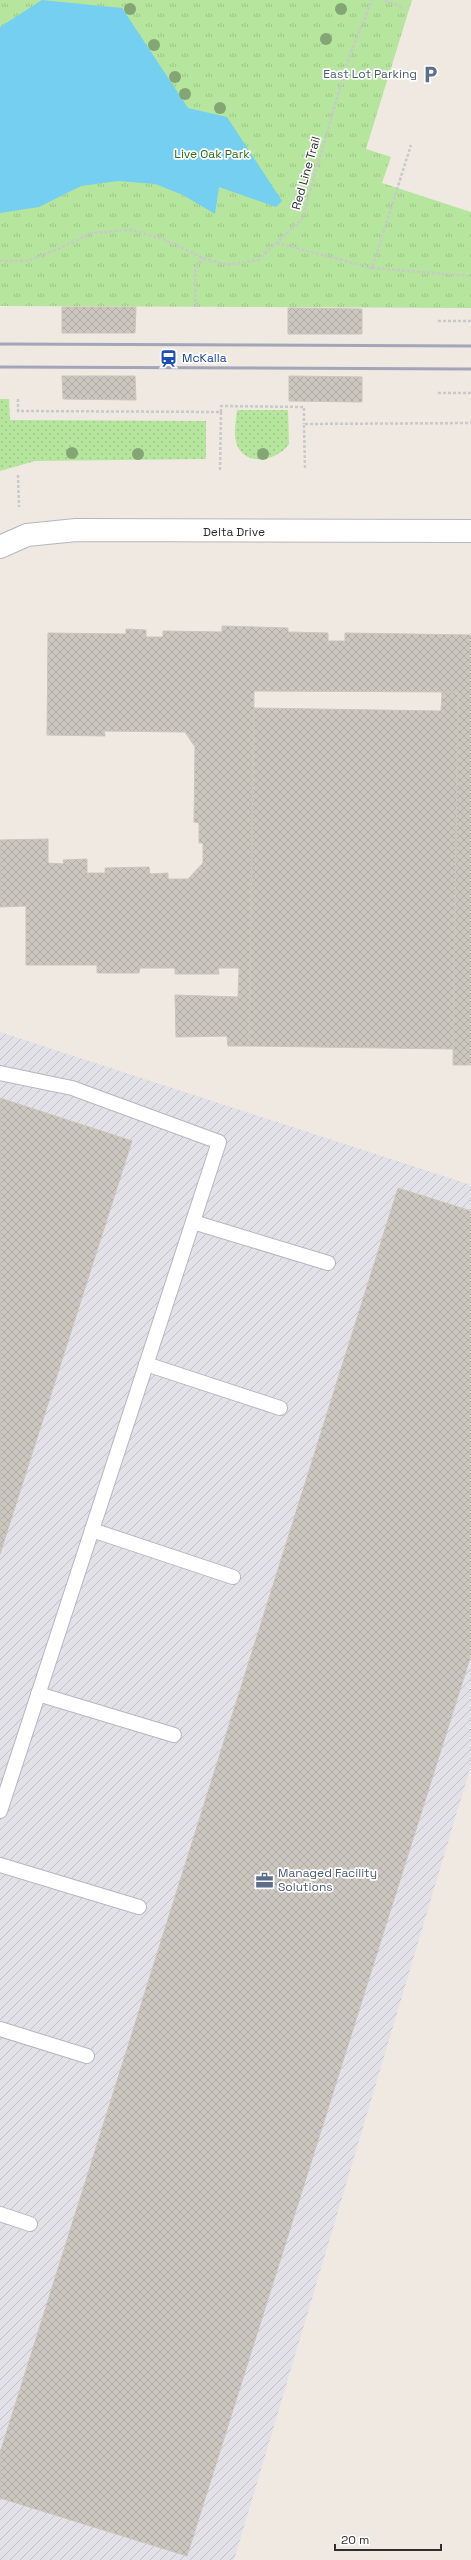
<svg xmlns="http://www.w3.org/2000/svg" width="471" height="2560" viewBox="0 0 471 2560" font-family="'Space Grotesk',sans-serif">
	<style>
		.industrial { fill: url(#industrial-furrows) }
		.grass { fill: url(#grass-dots) }
		.park { fill: url(#park-tufts) }
		.water { fill: #75cff0 }
		.building { fill: url(#building-cross-hatch); stroke: #cbc5ba }
		.lines { fill: none; stroke-linecap: round; stroke-linejoin: round }
		.service-casing { stroke: #b4b7c1; stroke-width: 16 }
		.minor-casing { stroke: #b4b7c1; stroke-width: 24 }
		.path { stroke: #c9c9c9; stroke-width: 2.5; stroke-dasharray: 3 2; stroke-linecap: butt }
		.service { stroke: #fff; stroke-width: 14 }
		.minor { stroke: #fff; stroke-width: 22 }
		.rail { stroke: #a3a6b8; stroke-width: 3 }
		.tree { fill: #84a574 }
		.labels { text-anchor: middle; dominant-baseline: central; stroke-width: 3.5; stroke-linejoin: round; paint-order: stroke }
		.service-label { font-size: 12px; fill: #4e5e75; stroke: #fff; text-anchor: end }
		.park-label { font-size: 12px; fill: #2c6e1b; stroke: #fff }
		.street-label { font-size: 12px; fill: #2e2e2e; stroke: #fff }
		.transit-label { font-size: 12px; fill: #164399; stroke: #fff; text-anchor: start }
	</style>
	<defs>
		<pattern id="industrial-furrows" width="10" height="10" patternUnits="userSpaceOnUse"><rect width="10" height="10" fill="#e3e1e8"/><path d="M-1 1l2-2M0 10L10 0M9 11l2-2" fill="none" stroke="#c3c1c7"/></pattern>
		<pattern id="grass-dots" width="8" height="8" patternUnits="userSpaceOnUse"><rect width="8" height="8" fill="#b6e59e"/><path d="M2 2h.1M6 6h.1" fill="none" stroke="#9dc588" stroke-width="1.8" stroke-linecap="round"/></pattern>
		<pattern id="park-tufts" width="24" height="20" patternUnits="userSpaceOnUse"><rect width="24" height="20" fill="#b6e59e"/><path d="M3 7l-1-3M5 7V3M7 7l1-3M15 17l-1-3M17 17v-4M19 17l1-3" fill="none" stroke="#9dc588"/></pattern>
		<pattern id="building-cross-hatch" width="8" height="8" patternUnits="userSpaceOnUse"><rect width="8" height="8" fill="#cbc7bf"/><path d="M0 0l8 8M0 8l8-8" fill="none" stroke="#afaba4"/></pattern>
	</defs>
	<rect width="100%" height="100%" fill="#efe9e1"/>
	<!-- industrial -->
	<path class="industrial" d="M 0,1032 L 471,1185 L 471,1765 L 234,2560 L 0,2560 Z"/>
	<!-- grass -->
	<g class="grass">
		<path d="M 0,399 L 9,399 L 10,420 L 206,421 L 206,459 L 35,461 L 0,471 Z"/>
		<path d="M 237,410 L 288,410 L 289,444 C 278,460 247,468 237,445 C 233,435 236,421 237,410 Z"/>
	</g>
	<!-- park -->
	<path class="park" d="M 0,0 L 412,0 L 366,149 L 391,157 L 382,183 L 471,212 L 471,308 L 0,306 Z"/>
	<!-- water -->
	<path class="water" d="M 42,0 L 122,8 L 188,108 L 227,117 L 282,201 L 276,207 L 219,187 L 215,214 L 183,195 L 155,184 L 118,181 L 81,186 L 39,207 L 0,213 L 0,27 Z"/>
	<!-- building -->
	<g class="building">
		<path d="M 62,307 L 136,307 L 135,333 L 62,333 Z"/>
		<path d="M 288,308 L 362,309 L 362,334 L 288,334 Z"/>
		<path d="M 62,376 L 135,376 L 136,400 L 63,399 Z"/>
		<path d="M 289,376 L 362,377 L 362,402 L 289,401 Z"/>
		<path d="M 222,626 L 288,628 L 288,632 L 328,633 L 328,641 L 345,641 L 345,633 L 471,635 L 471,1065 L 453,1065 L 458,692 L 254,691 L 249,1046 L 228,1046 L 227,1036 L 176,1037 L 175,995 L 238,997 L 239,968 L 218,968 L 219,974 L 175,974 L 175,968 L 140,968 L 139,973 L 97,973 L 97,965 L 26,965 L 26,906 L 0,907 L 0,840 L 48,839 L 48,863 L 64,864 L 63,860 L 87,859 L 87,873 L 105,873 L 105,868 L 149,867 L 150,874 L 168,873 L 168,879 L 188,879 L 203,863 L 203,843 L 199,843 L 199,823 L 194,822 L 195,747 L 185,732 L 104,731 L 105,736 L 47,735 L 48,633 L 126,634 L 126,629 L 146,630 L 146,637 L 163,637 L 163,631 L 222,632 Z"/>
		<path d="M 442,692 L 458,692 L 453,1049 L 249,1046 L 254,708 L 441,711 Z"/>
		<path d="M 0,1098 L 132,1141 L 0,1554 Z"/>
		<path d="M 398,1188 L 471,1211 L 471,1655 L 187,2556 L 0,2498 L 0,2453 Z"/>
	</g>
	<g class="lines">
		<defs>
			<g id="service">
				<path d="M 0,1073 L 72,1088 L 219,1142 L 0,1811"/>
				<path d="M 193,1222 L 328,1263"/>
				<path d="M 146,1364 L 280,1408"/>
				<path d="M 92,1530 L 233,1577"/>
				<path d="M 38,1694 L 174,1735"/>
				<path d="M 0,1865 L 139,1907"/>
				<path d="M 0,2029 L 87,2056"/>
				<path d="M 0,2214 L 30,2224"/>
			</g>
			<path id="minor" d="M 0,547 L 27,535 L 76,530 L 471,531"/>
		</defs>
		<!-- service casing -->
		<use href="#service" class="service-casing"/>
		<!-- minor casing -->
		<use href="#minor" class="minor-casing"/>
		<!-- path -->
		<g class="path">
			<path d="M 385,0 L 404,8"/>
			<path d="M 277,243 L 372,268 L 411,145"/>
			<path d="M 0,261 L 27,261 L 56,250 L 92,233 L 132,230 L 163,239 L 203,258 L 228,265 L 258,260 L 302,219 L 349,57 L 372,0"/>
			<path d="M 372,268 L 471,276"/>
			<path d="M 196,307 L 195,269 L 203,258"/>
			<path d="M 438,321 L 471,321"/>
			<path d="M 438,393 L 471,393"/>
			<path d="M 18,399 L 18,411 L 221,412 L 220,470"/>
			<path d="M 221,412 L 221,406 L 304,407 L 304,424"/>
			<path d="M 305,468 L 304,424 L 471,423"/>
			<path d="M 18,475 L 19,507"/>
		</g>
		<!-- service -->
		<use href="#service" class="service"/>
		<!-- minor -->
		<use href="#minor" class="minor"/>
		<!-- rail -->
		<g class="rail">
			<path d="M 0,344 L 471,346"/>
			<path d="M 0,367 L 471,369"/>
		</g>
	</g>
	<!-- trees -->
	<g class="tree">
		<circle cx="130" cy="9" r="6"/>
		<circle cx="341" cy="9" r="6"/>
		<circle cx="326" cy="39" r="6"/>
		<circle cx="154" cy="45" r="6"/>
		<circle cx="175" cy="77" r="6"/>
		<circle cx="185" cy="94" r="6"/>
		<circle cx="220" cy="108" r="6"/>
		<circle cx="72" cy="453" r="6"/>
		<circle cx="138" cy="454" r="6"/>
		<circle cx="263" cy="454" r="6"/>
	</g>
	<!-- icons -->
	<defs>
		<symbol id="parking-bare" viewBox="-9 -9 18 18"><path d="M-3.5-5.5H1a3.5 3.5 0 0 1 0 7H-1V5.5H-3.5ZM-1-3.4V-.6H.8a1.4 1.4 0 0 0 0-2.8Z" fill="#5c6f8a" stroke="#fff" stroke-width="2.5" paint-order="stroke"/></symbol>
		<symbol id="station-bare" viewBox="-9 -9 18 18"><path d="M-3-6H3Q5-6 5-4V2Q5 4 3 4L4.5 6H3L1.5 4h-3L-3 6H-4.5L-3 4Q-5 4-5 2V-4Q-5-6-3-6ZM-3.5-4v3h7v-3ZM-3.5 1v1.5H-2V1ZM2 1v1.5H3.5V1Z" fill="#1a4fb4" stroke="#fff" stroke-width="2.5" paint-order="stroke"/></symbol>
		<symbol id="office-bare" viewBox="-9 -9 18 18"><path d="M-6-3h4V-5.5h4V-3h4V5H-6ZM-1-4.5V-3h2v-1.5ZM-6 0V1H6V0Z" fill="#5c6f8a" stroke="#fff" stroke-width="2.5" paint-order="stroke"/></symbol>
	</defs>
	<g fill-rule="evenodd">
		<use href="#parking-bare" x="418" y="62" width="25" height="25"/>
		<use href="#station-bare" x="156" y="346" width="25" height="25"/>
		<use href="#office-bare" x="252" y="1868" width="25" height="25"/>
	</g>
	<g class="labels">
		<!-- service labels -->
		<g class="service-label">
			<text x="417" y="74">East Lot Parking</text>
			<text x="278" y="1873" text-anchor="start">Managed Facility<tspan x="278" dy="14">Solutions</tspan></text>
		</g>
		<!-- park labels -->
		<g class="park-label">
			<text x="212" y="154">Live Oak Park</text>
		</g>
		<!-- street labels -->
		<g class="street-label">
			<text transform="translate(306 173) rotate(-74)">Red Line Trail</text>
			<text x="234" y="532">Delta Drive</text>
		</g>
		<!-- transit labels -->
		<g class="transit-label">
			<text x="182" y="358">McKalla</text>
		</g>
	</g>
	<!-- scale -->
	<path d="M335 2544v6h106v-6" fill="none" stroke="#2e2e2e" stroke-width="2"/>
	<text x="341" y="2544" font-size="12" fill="#2e2e2e" stroke="#ffffff" stroke-width="3" paint-order="stroke">20 m</text>
</svg>
